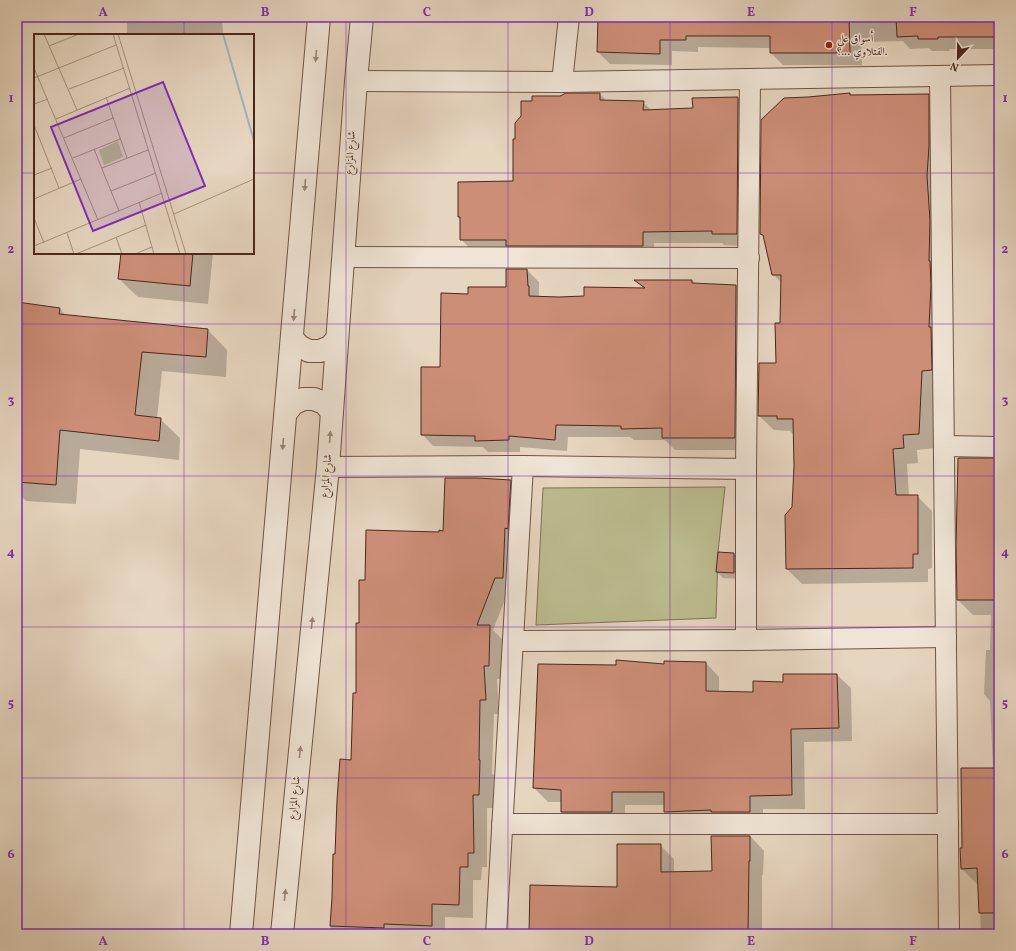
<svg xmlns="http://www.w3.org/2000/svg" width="1016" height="951" viewBox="0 0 1016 951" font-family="Vollkorn,Amiri,serif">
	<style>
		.green { fill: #bbbc8e; stroke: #827254 }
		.shadow { fill: #0003 }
		.building { fill: #cc8e77; stroke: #4a281b }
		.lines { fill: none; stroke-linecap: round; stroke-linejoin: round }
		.minor-casing { stroke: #715344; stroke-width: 22 }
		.tertiary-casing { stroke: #715344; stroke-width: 24 }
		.minor { stroke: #efe4d5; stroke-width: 20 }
		.tertiary { stroke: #efe4d5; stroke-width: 22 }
		.oneway { fill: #9c8678 }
		.grid { fill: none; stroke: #7b2cbf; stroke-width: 1; stroke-opacity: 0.55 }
		.poi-dot { fill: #8f2418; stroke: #efe4d5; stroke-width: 1.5 }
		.labels { text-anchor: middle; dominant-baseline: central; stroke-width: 3; stroke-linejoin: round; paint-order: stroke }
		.poi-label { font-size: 11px; fill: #4a281b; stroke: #efe4d5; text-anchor: start }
		.street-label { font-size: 11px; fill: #4a281b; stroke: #efe4d5 }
		.inset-river { fill: none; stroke: #9ab6bc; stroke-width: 2 }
		.inset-road { fill: none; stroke: #a8907d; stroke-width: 1 }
		.view { fill: #7b2cbf; fill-opacity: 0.15; stroke: #7b2cbf; stroke-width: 2 }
		.inset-edge { fill: none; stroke: #4a281b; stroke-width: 2 }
		.neatline { fill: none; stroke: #7b2cbf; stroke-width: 1.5 }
		.grid-label { font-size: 13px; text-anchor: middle; font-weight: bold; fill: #7b2cbf }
	</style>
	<rect width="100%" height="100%" fill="#e6d5bf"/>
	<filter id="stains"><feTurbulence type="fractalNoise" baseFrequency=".005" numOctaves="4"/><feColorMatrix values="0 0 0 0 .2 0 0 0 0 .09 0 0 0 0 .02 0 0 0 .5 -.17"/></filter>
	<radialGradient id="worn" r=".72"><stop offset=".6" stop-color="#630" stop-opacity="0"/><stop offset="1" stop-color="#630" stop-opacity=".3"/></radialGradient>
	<!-- green -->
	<path class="green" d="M 725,487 L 718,552 L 716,618 L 536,625 L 543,488 Z"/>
	<!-- shadow -->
	<g class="shadow">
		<path d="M 127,17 L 220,17 L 222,19 L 223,35 L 127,35 Z"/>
		<path d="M 599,17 L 999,17 L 999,52 L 997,52 L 993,49 L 949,49 L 950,51 L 932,51 L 929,48 L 910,49 L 903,41 L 861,42 L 862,65 L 783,65 L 771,53 L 771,48 L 698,47 L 698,52 L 672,51 L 672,65 L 610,64 L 598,52 Z"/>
		<path d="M 566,94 L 600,94 L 607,101 L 643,102 L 652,111 L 694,109 L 738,98 L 750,110 L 748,246 L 724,245 L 722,243 L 654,243 L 654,258 L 473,252 L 462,240 L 461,219 L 459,217 L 514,182 L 516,140 L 533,102 L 560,97 Z"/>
		<path d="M 850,94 L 852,96 L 928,95 L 943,110 L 934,448 L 917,450 L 918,463 L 907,464 L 909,496 L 917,496 L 932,511 L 932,568 L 928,569 L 928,582 L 802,584 L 787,569 L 793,508 L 795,434 L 793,434 L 790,431 L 774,430 L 759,416 L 777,364 L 781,324 L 782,283 L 773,274 L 765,238 L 761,234 L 809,98 Z"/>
		<path d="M 122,253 L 213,253 L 208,304 L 138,297 L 119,279 Z"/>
		<path d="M 507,270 L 527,270 L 539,282 L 539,297 L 585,297 L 645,289 L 636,281 L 692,281 L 695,284 L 736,285 L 748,297 L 746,450 L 675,450 L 665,440 L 634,440 L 630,437 L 568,437 L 567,451 L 520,447 L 520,452 L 488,452 L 483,447 L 433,446 L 422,434 L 441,368 L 469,295 L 507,288 Z"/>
		<path d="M 17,303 L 60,309 L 66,316 L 208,330 L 227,350 L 226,377 L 162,371 L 157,418 L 160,419 L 180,438 L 179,460 L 80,449 L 76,504 L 26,501 L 17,492 Z"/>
		<path d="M 999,459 L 999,934 L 981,934 L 979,883 L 977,884 L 962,869 L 963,849 L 993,769 L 990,701 L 984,694 L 986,650 L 990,650 L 991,615 L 973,615 L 958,600 Z"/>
		<path d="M 510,481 L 524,495 L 508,592 L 493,630 L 503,640 L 502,679 L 497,679 L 499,714 L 494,714 L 492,774 L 494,775 L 493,808 L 487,808 L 487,867 L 482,867 L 481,880 L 473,880 L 473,918 L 445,917 L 445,934 L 330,934 L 336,855 L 352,761 L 357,694 L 360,624 L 366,581 L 440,533 L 444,532 Z"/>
		<path d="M 719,553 L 734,554 L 740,560 L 740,579 L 723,578 L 717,572 Z"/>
		<path d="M 706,663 L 719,677 L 719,692 L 754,693 L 784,683 L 837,675 L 851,688 L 852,741 L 804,742 L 805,809 L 763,809 L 763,826 L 679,825 L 665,811 L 665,805 L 625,805 L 625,826 L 575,826 L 562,812 L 562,802 L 548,802 L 534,788 L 665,665 Z"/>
		<path d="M 750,836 L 764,851 L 763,875 L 762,875 L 762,934 L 516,934 L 516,931 L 530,931 L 618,888 L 660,845 L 674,859 L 674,873 L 713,872 Z"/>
	</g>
	<!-- building -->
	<g class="building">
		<path d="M 598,17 L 849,17 L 850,53 L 770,53 L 770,36 L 686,36 L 686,40 L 660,40 L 660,54 L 597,52 Z"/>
		<path d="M 896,17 L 999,17 L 999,37 L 938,37 L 938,39 L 918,39 L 918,36 L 897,37 Z"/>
		<path d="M 566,93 L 600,93 L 600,100 L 644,101 L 643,110 L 693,108 L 692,98 L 738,97 L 737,234 L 712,234 L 712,231 L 643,232 L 643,246 L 506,246 L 506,240 L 460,240 L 460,217 L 458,217 L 458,182 L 513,181 L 513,139 L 515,139 L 515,123 L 521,116 L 521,101 L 532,101 L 532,96 L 560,96 Z"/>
		<path d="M 850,93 L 850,95 L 929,94 L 929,146 L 927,176 L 930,220 L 929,261 L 930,261 L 931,285 L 929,327 L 931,327 L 932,370 L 922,371 L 919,434 L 903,435 L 904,448 L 893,449 L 896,495 L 918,495 L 918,554 L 913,554 L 913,568 L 786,569 L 785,515 L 792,507 L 794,466 L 793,419 L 777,419 L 777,416 L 758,416 L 759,363 L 776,363 L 775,323 L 780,323 L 781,275 L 772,275 L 763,235 L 760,234 L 761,120 L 784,98 L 808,97 Z"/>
		<path d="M 121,253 L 193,253 L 190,286 L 118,279 Z"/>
		<path d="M 506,269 L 527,269 L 528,286 L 529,286 L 529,296 L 559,297 L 584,296 L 584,287 L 645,288 L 634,280 L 692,280 L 692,283 L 736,285 L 735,438 L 662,438 L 662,428 L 621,429 L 621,426 L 556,425 L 555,440 L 509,436 L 509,440 L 475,441 L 475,436 L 421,435 L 421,367 L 440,367 L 441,293 L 468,294 L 468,287 L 506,287 Z"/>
		<path d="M 17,302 L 60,308 L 59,314 L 208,329 L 206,357 L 142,352 L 135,415 L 161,418 L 159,441 L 60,430 L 56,485 L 17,482 Z"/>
		<path d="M 958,458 L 999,458 L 999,600 L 957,600 L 956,546 Z"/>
		<path d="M 445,478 L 477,478 L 511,480 L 508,529 L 505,528 L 503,578 L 495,578 L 477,625 L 490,625 L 489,666 L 484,666 L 486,700 L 480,700 L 479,760 L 480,760 L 479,795 L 473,795 L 474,853 L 468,853 L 468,867 L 460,867 L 459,905 L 432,904 L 432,926 L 384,924 L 384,928 L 330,926 L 332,898 L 333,854 L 335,854 L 337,800 L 340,759 L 351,760 L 353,693 L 356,693 L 356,623 L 359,623 L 359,580 L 365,580 L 366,530 L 439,532 L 439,530 L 443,531 Z"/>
		<path d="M 718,552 L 734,553 L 734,573 L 716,572 Z"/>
		<path d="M 616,660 L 664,664 L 664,661 L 706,662 L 706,691 L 753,692 L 753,681 L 783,682 L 783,674 L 837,674 L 839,728 L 791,729 L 792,795 L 750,796 L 750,812 L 711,812 L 711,810 L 664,812 L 664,792 L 612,792 L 612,812 L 561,812 L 561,790 L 533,788 L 538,664 L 616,665 Z"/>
		<path d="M 961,768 L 999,768 L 999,913 L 979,913 L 977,868 L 961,869 L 960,848 L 962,848 Z"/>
		<path d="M 711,836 L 750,836 L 750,861 L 749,861 L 748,934 L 529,934 L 530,885 L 617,887 L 617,844 L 661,844 L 661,872 L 712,871 Z"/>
	</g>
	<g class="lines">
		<defs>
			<g id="minor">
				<path d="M 940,76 L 949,934"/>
				<path d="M 356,81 L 562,82 L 999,75"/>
				<path d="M 562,82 L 569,17"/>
				<path d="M 343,257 L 749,258"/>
				<path d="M 944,446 L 999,447"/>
				<path d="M 328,467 L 523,466 L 746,469"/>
				<path d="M 746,640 L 746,469 L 750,79"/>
				<path d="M 513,641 L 746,640 L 946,637"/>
				<path d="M 502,824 L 948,824"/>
				<path d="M 496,934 L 523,466"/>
			</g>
			<g id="tertiary">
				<path d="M 292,338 L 299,346 L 309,351 L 320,351 L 330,347 L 337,339"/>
				<path d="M 286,413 L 293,404 L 303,399 L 314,399 L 324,403 L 332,412"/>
				<path d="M 241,934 L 319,17"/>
				<path d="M 282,934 L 328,467 L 356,81 L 362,17"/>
			</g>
		</defs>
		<!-- minor casing -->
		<use href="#minor" class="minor-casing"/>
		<!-- tertiary casing -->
		<use href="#tertiary" class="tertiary-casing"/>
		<!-- minor -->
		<use href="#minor" class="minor"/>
		<!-- tertiary -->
		<use href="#tertiary" class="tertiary"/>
	</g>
	<!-- one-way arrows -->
	<defs><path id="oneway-solid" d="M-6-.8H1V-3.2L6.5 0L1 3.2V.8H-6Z"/></defs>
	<g class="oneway">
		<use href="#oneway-solid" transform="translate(316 56) rotate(95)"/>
		<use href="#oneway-solid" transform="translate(305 185) rotate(95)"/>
		<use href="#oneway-solid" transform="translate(294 315) rotate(95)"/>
		<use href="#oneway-solid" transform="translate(330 437) rotate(-86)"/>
		<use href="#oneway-solid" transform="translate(283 444) rotate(95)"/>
		<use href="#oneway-solid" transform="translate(312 623) rotate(-84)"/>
		<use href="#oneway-solid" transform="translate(300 752) rotate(-84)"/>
		<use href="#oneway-solid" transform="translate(285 895) rotate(-84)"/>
	</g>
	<!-- grid -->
	<path class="grid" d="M 184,17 L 184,35M 346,17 L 346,934M 508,17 L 508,934M 670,17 L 670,934M 832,17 L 832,934M 17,173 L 35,173M 253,173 L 999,173M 184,253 L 184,934M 17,324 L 999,324M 17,476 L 999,476M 17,627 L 999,627M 17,778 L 999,778"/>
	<!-- markers -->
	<circle class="poi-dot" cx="829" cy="45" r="4"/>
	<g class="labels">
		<!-- poi labels -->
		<g class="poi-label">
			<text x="837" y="39">أسواق علي<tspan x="837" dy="13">الفتلاوي ...؟.</tspan></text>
		</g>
		<!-- street labels -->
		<g class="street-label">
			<text transform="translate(351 153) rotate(-86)">شارع المزارع</text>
			<text transform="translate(327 476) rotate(-85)">شارع المزارع</text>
			<text transform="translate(295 798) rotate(-84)">شارع المزارع</text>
		</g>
	</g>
	<!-- overview -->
	<g transform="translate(34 34)">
		<rect width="220" height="220" fill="#e6d5bf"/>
		<path d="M 84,107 L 89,123 L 70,131 L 65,116 Z" fill="#bbbc8e"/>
		<path class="inset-river" d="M 189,0 L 220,107"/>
		<path class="inset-road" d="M 10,0 L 43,76M 79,0 L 146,220M 84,0 L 152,220M 15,12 L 45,0M 0,34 L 64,186M 0,44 L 82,11M 35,55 L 90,34M 72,63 L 93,124M 0,70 L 14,65M 22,85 L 96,54M 0,91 L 25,154M 30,104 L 79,84M 60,115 L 85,177M 39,124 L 86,105M 68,134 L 114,116M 0,141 L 18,134M 77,157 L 122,139M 0,165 L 47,145M 105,168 L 120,220M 140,180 L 220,145M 0,184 L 10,209M 33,199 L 40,220M 82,203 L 88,220M 0,212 L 128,159M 42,220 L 112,191M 101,220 L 118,213"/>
		<path class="view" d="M 129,48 L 171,152 L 59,197 L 17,93 Z"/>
		<rect width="220" height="220" class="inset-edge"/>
	</g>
	<!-- margin -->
	<rect width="1016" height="951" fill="none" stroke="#e6d5bf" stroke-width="44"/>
	<!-- north arrow -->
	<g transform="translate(958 58) rotate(202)" stroke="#efe4d5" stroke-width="3" paint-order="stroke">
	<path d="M0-3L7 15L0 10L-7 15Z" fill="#4a281b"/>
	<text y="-6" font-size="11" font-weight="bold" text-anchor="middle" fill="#4a281b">N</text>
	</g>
	<rect x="22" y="22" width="972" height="907" class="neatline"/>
	<g class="grid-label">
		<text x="103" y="16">A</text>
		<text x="265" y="16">B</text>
		<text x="427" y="16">C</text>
		<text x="589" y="16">D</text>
		<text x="751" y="16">E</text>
		<text x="913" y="16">F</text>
		<text x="11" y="102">1</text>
		<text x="1005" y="102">1</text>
		<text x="11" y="253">2</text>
		<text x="1005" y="253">2</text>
		<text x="11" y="404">3</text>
		<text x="1005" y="404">3</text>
		<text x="11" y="556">4</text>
		<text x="1005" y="556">4</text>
		<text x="11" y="707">5</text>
		<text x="1005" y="707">5</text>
		<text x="11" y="858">6</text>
		<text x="1005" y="858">6</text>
		<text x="103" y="945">A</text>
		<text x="265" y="945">B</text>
		<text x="427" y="945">C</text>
		<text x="589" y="945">D</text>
		<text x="751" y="945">E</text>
		<text x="913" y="945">F</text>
	</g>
	<rect width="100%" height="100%" filter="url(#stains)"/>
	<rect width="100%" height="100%" fill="url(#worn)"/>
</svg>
